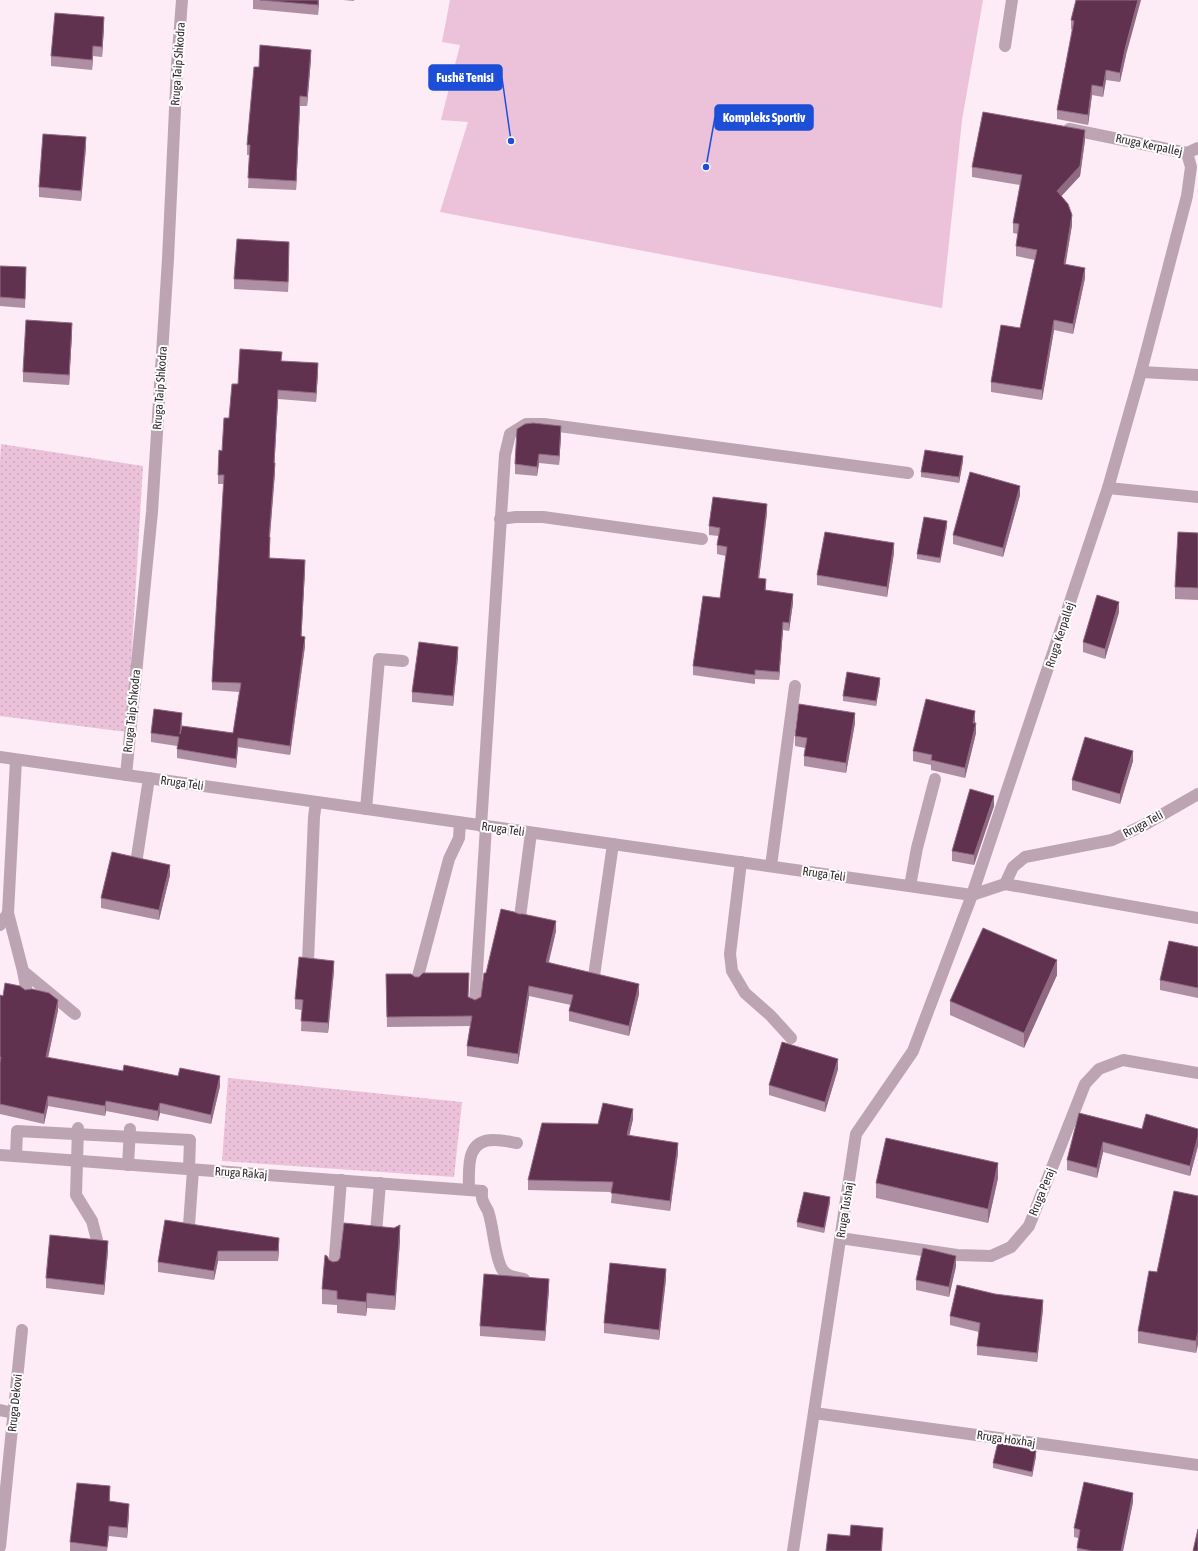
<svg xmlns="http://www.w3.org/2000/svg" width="1198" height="1551" viewBox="0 0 1198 1551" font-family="'Asap Condensed',sans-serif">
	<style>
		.grass { fill: url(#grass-dots) }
		.pitch { fill: #ebc2da }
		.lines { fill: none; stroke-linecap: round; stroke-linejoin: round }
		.service { stroke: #bda4b3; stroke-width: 12 }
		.minor { stroke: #bda4b3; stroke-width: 12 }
		.wall { fill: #ae8ea2 }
		.shaded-wall { fill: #8f6a82 }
		.building { fill: #603250; stroke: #8f6a82 }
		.labels { text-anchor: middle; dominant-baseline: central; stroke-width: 4; stroke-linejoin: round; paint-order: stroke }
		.street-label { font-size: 12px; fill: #30282c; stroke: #fff }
		.leader { fill: none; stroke: #1d4ed8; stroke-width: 1.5 }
		.callout-dot { fill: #1d4ed8; stroke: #fff; stroke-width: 1.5 }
		.callout { fill: #1d4ed8; stroke: #1d4ed8; stroke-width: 1.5 }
		.callout-label { font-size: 13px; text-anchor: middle; font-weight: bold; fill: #fff }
	</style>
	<defs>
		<pattern id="grass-dots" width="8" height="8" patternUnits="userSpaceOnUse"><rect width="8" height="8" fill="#ebc2da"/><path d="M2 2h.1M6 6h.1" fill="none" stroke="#caa7bb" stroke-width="1.8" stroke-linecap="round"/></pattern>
	</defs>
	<rect width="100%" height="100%" fill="#fdebf5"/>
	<!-- grass -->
	<g class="grass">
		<path d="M 1,444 L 143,466 L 127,732 L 0,716 L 0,462 Z"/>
		<path d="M 228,1078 L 462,1102 L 454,1177 L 222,1161 Z"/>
	</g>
	<!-- pitch -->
	<path class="pitch" d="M 450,0 L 983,0 L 962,120 L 942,308 L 440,212 L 468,122 L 441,120 L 460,45 L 442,42 Z"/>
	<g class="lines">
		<!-- service -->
		<g class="service">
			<path d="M 1069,129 L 1187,153 L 1198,148"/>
			<path d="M 1141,372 L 1198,375"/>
			<path d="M 1108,488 L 1198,497"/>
			<path d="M 500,519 L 516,517 L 543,517 L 702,539"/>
			<path d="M 16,760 L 8,913 L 23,971 L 75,1014"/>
			<path d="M 366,809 L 379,659 L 403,661"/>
			<path d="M 137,857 L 149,778"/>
			<path d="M 741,862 L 730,954 L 732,971 L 745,993 L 770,1015 L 791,1038"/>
			<path d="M 771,866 L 795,686"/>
			<path d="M 910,886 L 917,848 L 935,779"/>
			<path d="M 520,917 L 531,833"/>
			<path d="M 0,925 L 8,913"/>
			<path d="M 308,961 L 314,817 L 316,802"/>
			<path d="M 23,971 L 27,993"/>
			<path d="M 594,976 L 613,844"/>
			<path d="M 417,980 L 449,859 L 459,838 L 460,823"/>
			<path d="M 475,1003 L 486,826"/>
			<path d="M 78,1128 L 76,1195 L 92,1221 L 97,1240"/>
			<path d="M 16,1156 L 17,1131 L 190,1140 L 189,1169"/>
			<path d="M 128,1165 L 130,1129"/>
			<path d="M 469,1190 C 469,1168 465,1139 495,1140 C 503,1140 510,1142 517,1143"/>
			<path d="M 482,1191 C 481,1201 484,1203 488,1211 C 494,1228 494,1255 502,1269 C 507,1277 515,1277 524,1279"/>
			<path d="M 189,1225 L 193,1170"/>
			<path d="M 376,1233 L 380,1183"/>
			<path d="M 334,1269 L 341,1180"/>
			<path d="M 0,1410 L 14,1413"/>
		</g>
		<!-- minor -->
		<g class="minor">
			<path d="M 1005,46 L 1012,0"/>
			<path d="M 0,757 L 972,895 L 1005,884 L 1013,867 L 1025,857 L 1112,840 L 1144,825 L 1198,794"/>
			<path d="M 126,775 L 152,512 L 168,259 L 177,66 L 182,0"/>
			<path d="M 481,826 L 505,455 L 510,434 L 526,424 L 544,424 L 908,473"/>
			<path d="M 1005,884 L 1198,918"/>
			<path d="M 0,1155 L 482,1191"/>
			<path d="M 840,1238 L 957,1255 L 991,1256 L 1011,1247 L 1029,1226 L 1085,1084 L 1099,1069 L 1123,1060 L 1198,1073"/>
			<path d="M 814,1413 L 1198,1465"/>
			<path d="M 0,1547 L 22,1330"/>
			<path d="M 793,1551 L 856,1134 L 913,1051 L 972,895 L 1108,488 L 1141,372 L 1187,196 L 1191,167 L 1187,153"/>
		</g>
	</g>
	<!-- wall -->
	<g class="wall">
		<path d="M 253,0 L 319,0 L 318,15 L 253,9 Z"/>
		<path d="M 343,0 L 354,0 L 354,1 Z"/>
		<path d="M 1076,0 L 1126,55 L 1120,82 L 1106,80 L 1103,97 L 1092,95 L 1088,125 L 1057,119 L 1057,110 L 1072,30 L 1071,29 L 1071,20 Z"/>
		<path d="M 104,27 L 102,57 L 93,56 L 92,70 L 51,66 L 51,56 Z"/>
		<path d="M 311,59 L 307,106 L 300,106 L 296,190 L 248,188 L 250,155 L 247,155 L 247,145 Z"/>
		<path d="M 1085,140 L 1080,176 L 1061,196 L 1072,225 L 1065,264 L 1085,278 L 1073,334 L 1054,330 L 1042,400 L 991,392 L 991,382 L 1020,328 L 1035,260 L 1016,256 L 1016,246 L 1018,234 L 1013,233 L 1013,223 L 1020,185 L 972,177 L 972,167 Z"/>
		<path d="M 86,147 L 81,201 L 39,197 L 39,187 Z"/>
		<path d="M 289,252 L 288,292 L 234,289 L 234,279 Z"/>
		<path d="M 0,266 L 26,276 L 25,308 L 0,306 Z"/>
		<path d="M 72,333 L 69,385 L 23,382 L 23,372 Z"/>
		<path d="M 282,361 L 318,372 L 316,402 L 278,399 L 274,463 L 275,472 L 270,537 L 270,558 L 305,569 L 301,636 L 305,646 L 290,755 L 238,747 L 236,768 L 177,758 L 177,746 L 151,742 L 151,733 L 182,722 L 182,726 L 233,733 L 239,692 L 212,690 L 212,682 L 224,484 L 218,484 L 218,475 L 229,418 L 238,384 Z"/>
		<path d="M 561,436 L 559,465 L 539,463 L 537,476 L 515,474 L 515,464 Z"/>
		<path d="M 963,461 L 959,483 L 921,477 L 921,472 Z"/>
		<path d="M 1020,495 L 1003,557 L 953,544 L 953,535 Z"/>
		<path d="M 767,513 L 759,578 L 766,588 L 766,590 L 793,603 L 789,631 L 783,630 L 779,680 L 755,679 L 755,684 L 693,675 L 693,666 L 720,598 L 726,556 L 717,554 L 717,545 L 719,536 L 709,535 L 709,526 Z"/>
		<path d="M 947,526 L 940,563 L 917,559 L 917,554 Z"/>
		<path d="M 1198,533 L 1198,600 L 1175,599 L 1175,587 Z"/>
		<path d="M 894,553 L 887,597 L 817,585 L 817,575 Z"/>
		<path d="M 1119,612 L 1105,659 L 1083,652 L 1083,642 Z"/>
		<path d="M 458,657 L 453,706 L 412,702 L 412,692 Z"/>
		<path d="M 880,683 L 876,706 L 843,701 L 843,696 Z"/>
		<path d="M 975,721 L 975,723 L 976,733 L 965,778 L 931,770 L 931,765 L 913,761 L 913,751 Z"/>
		<path d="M 855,723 L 846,773 L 804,766 L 804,756 L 805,748 L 795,746 L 795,736 Z"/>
		<path d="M 1133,761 L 1120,804 L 1072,790 L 1072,780 Z"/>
		<path d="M 994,806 L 974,865 L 952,861 L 952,851 Z"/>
		<path d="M 170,875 L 159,920 L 101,908 L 101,898 Z"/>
		<path d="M 519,914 L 556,931 L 549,962 L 639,994 L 629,1036 L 569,1021 L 569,1011 L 571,1005 L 529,996 L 518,1064 L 467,1056 L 467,1046 L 470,1026 L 387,1027 L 386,974 L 415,977 L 469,997 L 475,1000 L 481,997 L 486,973 Z"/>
		<path d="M 1198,947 L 1198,998 L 1160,990 L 1160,980 Z"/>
		<path d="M 334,971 L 328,1033 L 301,1031 L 302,1010 L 295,1009 L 295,999 Z"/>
		<path d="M 1057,975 L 1024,1048 L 950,1015 L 950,1001 Z"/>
		<path d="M 25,990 L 58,1010 L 48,1058 L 123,1071 L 220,1086 L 211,1124 L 160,1113 L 158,1121 L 106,1111 L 105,1116 L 48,1106 L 44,1124 L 0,1114 L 0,995 L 3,996 Z"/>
		<path d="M 838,1069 L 825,1112 L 769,1095 L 769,1085 Z"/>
		<path d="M 1079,1113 L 1142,1129 L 1198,1129 L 1198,1146 L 1190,1176 L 1103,1152 L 1097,1178 L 1067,1170 L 1067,1160 Z"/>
		<path d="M 633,1119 L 629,1136 L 678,1153 L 670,1211 L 611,1203 L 612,1192 L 528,1190 L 528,1180 L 598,1124 Z"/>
		<path d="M 998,1178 L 988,1223 L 876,1198 L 876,1183 Z"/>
		<path d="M 1198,1196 L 1198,1344 L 1196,1353 L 1138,1343 L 1138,1331 L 1157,1272 Z"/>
		<path d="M 830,1202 L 824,1233 L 797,1227 L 797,1222 Z"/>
		<path d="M 165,1220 L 279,1248 L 278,1261 L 218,1261 L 214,1280 L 158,1272 L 158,1262 Z"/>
		<path d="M 400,1240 L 395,1310 L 367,1308 L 366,1316 L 337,1313 L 337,1305 L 322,1304 L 322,1289 L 329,1260 L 333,1262 L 338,1261 Z"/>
		<path d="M 108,1251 L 104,1295 L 46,1288 L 46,1278 Z"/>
		<path d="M 956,1266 L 949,1297 L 916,1290 L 916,1280 Z"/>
		<path d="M 666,1279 L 659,1340 L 604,1333 L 604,1323 Z"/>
		<path d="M 549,1289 L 545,1341 L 480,1336 L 480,1326 Z"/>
		<path d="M 1043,1309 L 1037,1362 L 977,1355 L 977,1346 L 979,1332 L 950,1325 L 950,1316 Z"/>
		<path d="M 1036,1456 L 1032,1477 L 993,1468 L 993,1463 Z"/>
		<path d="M 110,1496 L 110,1501 L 129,1514 L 127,1538 L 109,1536 L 107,1551 L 70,1551 L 70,1542 Z"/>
		<path d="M 1133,1502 L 1123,1551 L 1077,1551 L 1078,1538 L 1074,1537 L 1074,1528 Z"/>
	</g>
	<!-- shaded-wall -->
	<g class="shaded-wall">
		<path d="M 318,0 L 319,0 L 318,15 Z"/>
		<path d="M 1138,0 L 1141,0 L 1126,55 L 1120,82 L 1120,73 L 1126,45 Z"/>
		<path d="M 104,17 L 104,27 L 102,57 L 102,47 Z"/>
		<path d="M 93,46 L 93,56 L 92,70 L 92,60 Z"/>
		<path d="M 311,50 L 311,59 L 307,106 L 307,97 Z"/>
		<path d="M 1106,70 L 1106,80 L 1103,97 L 1103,87 Z"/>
		<path d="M 1092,85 L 1092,95 L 1088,125 L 1088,115 Z"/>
		<path d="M 300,96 L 300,106 L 296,190 L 296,181 Z"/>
		<path d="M 1085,130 L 1085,140 L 1080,176 L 1057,201 L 1057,191 Z"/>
		<path d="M 86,137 L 86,147 L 81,201 L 81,191 Z"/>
		<path d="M 1072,215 L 1072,225 L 1064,274 L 1064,264 Z"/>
		<path d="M 289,242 L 289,252 L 288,292 L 288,282 Z"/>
		<path d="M 1085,268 L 1085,278 L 1073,334 L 1073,324 Z"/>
		<path d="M 1054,320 L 1054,330 L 1042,400 L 1042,390 Z"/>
		<path d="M 72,323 L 72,333 L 69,385 L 69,375 Z"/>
		<path d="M 318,363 L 318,372 L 316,402 L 316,393 Z"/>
		<path d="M 278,390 L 278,399 L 274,472 L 274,463 Z"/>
		<path d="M 561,426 L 561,436 L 559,465 L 559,456 Z"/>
		<path d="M 539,454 L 539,463 L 537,476 L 537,467 Z"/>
		<path d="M 963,456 L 963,461 L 959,483 L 959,477 Z"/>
		<path d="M 275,463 L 275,472 L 269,546 L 269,537 Z"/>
		<path d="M 1020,486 L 1020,495 L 1003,557 L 1003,548 Z"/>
		<path d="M 767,504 L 767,513 L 758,587 L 758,578 Z"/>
		<path d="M 947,521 L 947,526 L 940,563 L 940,558 Z"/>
		<path d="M 894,543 L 894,553 L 887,597 L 887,587 Z"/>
		<path d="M 305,560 L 305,569 L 301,645 L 301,636 Z"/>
		<path d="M 766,579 L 766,588 L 765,599 L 765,590 Z"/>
		<path d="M 793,594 L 793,603 L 789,631 L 789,623 Z"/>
		<path d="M 1119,602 L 1119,612 L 1105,659 L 1105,649 Z"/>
		<path d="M 783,622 L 783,630 L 779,680 L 779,672 Z"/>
		<path d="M 305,637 L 305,646 L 290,755 L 290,746 Z"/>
		<path d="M 458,647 L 458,657 L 453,706 L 453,696 Z"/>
		<path d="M 880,678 L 880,683 L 876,706 L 876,701 Z"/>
		<path d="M 975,711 L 975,721 L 973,732 L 973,723 Z"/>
		<path d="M 855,713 L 855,723 L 846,773 L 846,763 Z"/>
		<path d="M 976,723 L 976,733 L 965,778 L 965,768 Z"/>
		<path d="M 238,738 L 238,747 L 236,768 L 236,759 Z"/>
		<path d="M 1133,751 L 1133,761 L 1120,804 L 1120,794 Z"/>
		<path d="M 994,796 L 994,806 L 974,865 L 974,855 Z"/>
		<path d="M 170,865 L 170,875 L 159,920 L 159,910 Z"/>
		<path d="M 556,921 L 556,931 L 546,972 L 546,962 Z"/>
		<path d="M 1057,960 L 1057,975 L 1024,1048 L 1024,1033 Z"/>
		<path d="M 334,961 L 334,971 L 328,1033 L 328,1023 Z"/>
		<path d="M 639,984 L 639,994 L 629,1036 L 629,1026 Z"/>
		<path d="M 529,986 L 529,996 L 518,1064 L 518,1054 Z"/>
		<path d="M 58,1000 L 58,1010 L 46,1067 L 46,1057 Z"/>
		<path d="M 838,1059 L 838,1069 L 825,1112 L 825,1102 Z"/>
		<path d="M 220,1076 L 220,1086 L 211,1124 L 211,1115 Z"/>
		<path d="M 48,1096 L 48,1106 L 44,1124 L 44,1114 Z"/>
		<path d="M 106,1101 L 106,1111 L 105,1116 L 105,1106 Z"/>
		<path d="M 160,1103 L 160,1113 L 158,1121 L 158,1111 Z"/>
		<path d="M 633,1109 L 633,1119 L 627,1145 L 627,1135 Z"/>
		<path d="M 1198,1136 L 1198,1146 L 1190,1176 L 1190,1166 Z"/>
		<path d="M 1103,1142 L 1103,1152 L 1097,1178 L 1097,1168 Z"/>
		<path d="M 678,1143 L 678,1153 L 670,1211 L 670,1201 Z"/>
		<path d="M 998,1163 L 998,1178 L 988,1223 L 988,1209 Z"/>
		<path d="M 830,1197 L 830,1202 L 824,1233 L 824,1228 Z"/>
		<path d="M 400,1225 L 400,1240 L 395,1310 L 395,1296 Z"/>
		<path d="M 279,1238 L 279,1248 L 278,1261 L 278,1251 Z"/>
		<path d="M 108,1241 L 108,1251 L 104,1295 L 104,1285 Z"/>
		<path d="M 218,1251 L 218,1261 L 214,1280 L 214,1271 Z"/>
		<path d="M 956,1256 L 956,1266 L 949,1297 L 949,1287 Z"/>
		<path d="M 666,1269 L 666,1279 L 659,1340 L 659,1330 Z"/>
		<path d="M 549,1279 L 549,1289 L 545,1341 L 545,1331 Z"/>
		<path d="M 367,1293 L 367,1308 L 366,1316 L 366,1302 Z"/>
		<path d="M 1043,1300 L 1043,1309 L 1037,1362 L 1037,1353 Z"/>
		<path d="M 1198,1332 L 1198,1344 L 1196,1353 L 1196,1341 Z"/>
		<path d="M 1036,1451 L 1036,1456 L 1032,1477 L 1032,1472 Z"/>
		<path d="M 110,1486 L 110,1496 L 109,1511 L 109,1501 Z"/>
		<path d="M 1133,1493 L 1133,1502 L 1123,1551 L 1121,1551 Z"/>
		<path d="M 129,1504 L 129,1514 L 127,1538 L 127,1528 Z"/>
		<path d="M 109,1526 L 109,1536 L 107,1551 Z"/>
		<path d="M 883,1528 L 882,1551 L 881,1551 Z"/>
	</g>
	<!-- building -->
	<g class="building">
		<path d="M 260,0 L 318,0 L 318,5 Z"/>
		<path d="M 1076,0 L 1138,0 L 1126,45 L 1120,73 L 1106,70 L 1103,87 L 1092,85 L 1088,115 L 1057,110 L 1074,21 L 1071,20 Z"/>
		<path d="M 55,13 L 104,17 L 102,47 L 93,46 L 92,60 L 51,56 Z"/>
		<path d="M 260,45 L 311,50 L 307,97 L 300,96 L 296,181 L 248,178 L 250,145 L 247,145 L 254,67 L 259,67 Z"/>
		<path d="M 983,112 L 1085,130 L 1080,166 L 1057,191 L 1068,204 L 1072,215 L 1064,264 L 1085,268 L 1073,324 L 1054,320 L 1042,390 L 991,382 L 1001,325 L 1020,328 L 1037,250 L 1016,246 L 1019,224 L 1013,223 L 1022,175 L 972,167 Z"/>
		<path d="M 43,134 L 86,137 L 81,191 L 39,187 Z"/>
		<path d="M 237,239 L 289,242 L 288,282 L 234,279 Z"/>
		<path d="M 0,266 L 26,267 L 25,299 L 0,297 Z"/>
		<path d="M 26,320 L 72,323 L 69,375 L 23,372 Z"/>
		<path d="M 240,349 L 282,352 L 281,361 L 318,363 L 316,393 L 278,390 L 274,463 L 275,463 L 269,537 L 270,537 L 269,558 L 305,560 L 301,636 L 305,637 L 290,746 L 238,738 L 236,759 L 177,749 L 179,737 L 151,733 L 154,709 L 182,713 L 180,734 L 182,726 L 233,733 L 241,683 L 212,682 L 224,475 L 218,475 L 219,450 L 222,451 L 224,418 L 229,418 L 232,384 L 238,384 Z"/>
		<path d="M 533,423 L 561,426 L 559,456 L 539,454 L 537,467 L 515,464 L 517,429 L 525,424 Z"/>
		<path d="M 925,450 L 963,456 L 959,477 L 921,472 Z"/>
		<path d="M 970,472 L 1020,486 L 1003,548 L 953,535 Z"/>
		<path d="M 713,497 L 767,504 L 758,578 L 766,579 L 765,590 L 793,594 L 789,623 L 783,622 L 779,672 L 755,670 L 755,675 L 693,666 L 703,596 L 720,598 L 727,547 L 717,545 L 720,528 L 709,526 Z"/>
		<path d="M 924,517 L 947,521 L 940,558 L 917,554 Z"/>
		<path d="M 825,532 L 894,543 L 887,587 L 817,575 Z"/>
		<path d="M 1178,532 L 1198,533 L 1198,588 L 1175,587 Z"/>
		<path d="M 1097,595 L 1119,602 L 1105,649 L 1083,642 Z"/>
		<path d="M 419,642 L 458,647 L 453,696 L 412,692 Z"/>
		<path d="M 847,672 L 880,678 L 876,701 L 843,696 Z"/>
		<path d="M 926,699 L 975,711 L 973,723 L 976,723 L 965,768 L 931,760 L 932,755 L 913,751 Z"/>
		<path d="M 799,704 L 855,713 L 846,763 L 804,756 L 807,738 L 795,736 Z"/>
		<path d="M 1085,737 L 1133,751 L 1120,794 L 1072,780 Z"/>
		<path d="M 970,789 L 994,796 L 974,855 L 952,851 Z"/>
		<path d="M 112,852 L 170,865 L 159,910 L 101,898 Z"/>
		<path d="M 501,909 L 514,912 L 519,914 L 523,914 L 556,921 L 546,962 L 639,984 L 629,1026 L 569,1011 L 573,995 L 529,986 L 518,1054 L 467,1046 L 472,1016 L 387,1017 L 386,974 L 411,974 L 415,977 L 419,977 L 423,973 L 469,973 L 468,997 L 475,1000 L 481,997 L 484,973 L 486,973 Z"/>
		<path d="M 983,928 L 1057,960 L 1024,1033 L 950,1001 Z"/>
		<path d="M 1169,941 L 1198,947 L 1198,988 L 1160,980 Z"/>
		<path d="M 299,957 L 334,961 L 328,1023 L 301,1021 L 303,1000 L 295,999 Z"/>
		<path d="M 5,983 L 20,986 L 25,990 L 32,989 L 49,993 L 58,1000 L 46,1057 L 123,1071 L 124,1065 L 178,1076 L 180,1068 L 220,1076 L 211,1115 L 160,1103 L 158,1111 L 106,1101 L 105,1106 L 48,1096 L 44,1114 L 0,1104 L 0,1063 L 1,1057 L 0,1057 L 0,995 L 3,996 Z"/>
		<path d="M 782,1042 L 838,1059 L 825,1102 L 769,1085 Z"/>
		<path d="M 603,1103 L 633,1109 L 627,1135 L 678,1143 L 670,1201 L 611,1193 L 613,1182 L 528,1180 L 542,1123 L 598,1124 Z"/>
		<path d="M 1079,1113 L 1142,1129 L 1146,1114 L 1198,1129 L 1198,1136 L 1190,1166 L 1103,1142 L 1097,1168 L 1067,1160 Z"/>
		<path d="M 886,1138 L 998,1163 L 988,1209 L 876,1183 Z"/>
		<path d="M 1174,1191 L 1198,1196 L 1198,1332 L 1196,1341 L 1138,1331 L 1149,1271 L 1157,1272 Z"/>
		<path d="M 804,1192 L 830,1197 L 824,1228 L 797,1222 Z"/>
		<path d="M 165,1220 L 279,1238 L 278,1251 L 218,1251 L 214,1271 L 158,1262 Z"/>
		<path d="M 344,1223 L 394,1228 L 400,1225 L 395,1296 L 367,1293 L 366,1302 L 337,1299 L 337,1291 L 322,1289 L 325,1255 L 327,1256 L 329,1260 L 333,1262 L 338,1261 L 340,1258 Z"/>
		<path d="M 50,1235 L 108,1241 L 104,1285 L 46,1278 Z"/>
		<path d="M 923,1248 L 956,1256 L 949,1287 L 916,1280 Z"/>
		<path d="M 610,1263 L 666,1269 L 659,1330 L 604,1323 Z"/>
		<path d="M 484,1274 L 549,1279 L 545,1331 L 480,1326 Z"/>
		<path d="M 957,1285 L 995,1294 L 1043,1300 L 1037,1353 L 977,1346 L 980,1323 L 950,1316 Z"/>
		<path d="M 998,1442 L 1036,1451 L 1032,1472 L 993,1463 Z"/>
		<path d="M 1084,1482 L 1133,1493 L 1121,1551 L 1092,1551 L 1077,1548 L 1080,1530 L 1074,1528 Z"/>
		<path d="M 77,1483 L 110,1486 L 109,1501 L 129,1504 L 127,1528 L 109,1526 L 107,1547 L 70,1542 Z"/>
		<path d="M 851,1525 L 883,1528 L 881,1551 L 826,1551 L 828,1534 L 850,1536 Z"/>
		<path d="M 1198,1529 L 1198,1551 L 1193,1551 Z"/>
	</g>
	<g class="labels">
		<!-- street labels -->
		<g class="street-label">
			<text transform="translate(178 64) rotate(-86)">Rruga Taip Shkodra</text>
			<text transform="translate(1149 145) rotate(12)">Rruga Kerpallej</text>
			<text transform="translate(160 388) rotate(-86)">Rruga Taip Shkodra</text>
			<text transform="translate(1060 635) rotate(-72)">Rruga Kerpallej</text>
			<text transform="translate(132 711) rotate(-84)">Rruga Taip Shkodra</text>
			<text transform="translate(182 783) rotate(8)">Rruga Teli</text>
			<text transform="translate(1143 824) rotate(-28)">Rruga Teli</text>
			<text transform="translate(503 829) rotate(8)">Rruga Teli</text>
			<text transform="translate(824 874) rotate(8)">Rruga Teli</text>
			<text transform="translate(241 1173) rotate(4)">Rruga Rakaj</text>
			<text transform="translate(1042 1192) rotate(-68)">Rruga Peraj</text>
			<text transform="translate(845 1210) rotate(-81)">Rruga Tushaj</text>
			<text transform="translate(15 1403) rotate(-84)">Rruga Dekovi</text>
			<text transform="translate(1006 1439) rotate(8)">Rruga Hoxhaj</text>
		</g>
	</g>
	<!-- callouts -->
	<path class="leader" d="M511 141L502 78M706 167L715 117"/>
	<g class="callout-dot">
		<circle cx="511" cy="141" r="4"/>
		<circle cx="706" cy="167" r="4"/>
	</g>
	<g class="callout">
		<rect x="429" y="65" width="73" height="25" rx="4"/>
		<rect x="715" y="105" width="98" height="25" rx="4"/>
	</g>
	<g class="callout-label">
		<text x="465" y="82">Fushë Tenisi</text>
		<text x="764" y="122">Kompleks Sportiv</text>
	</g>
</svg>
